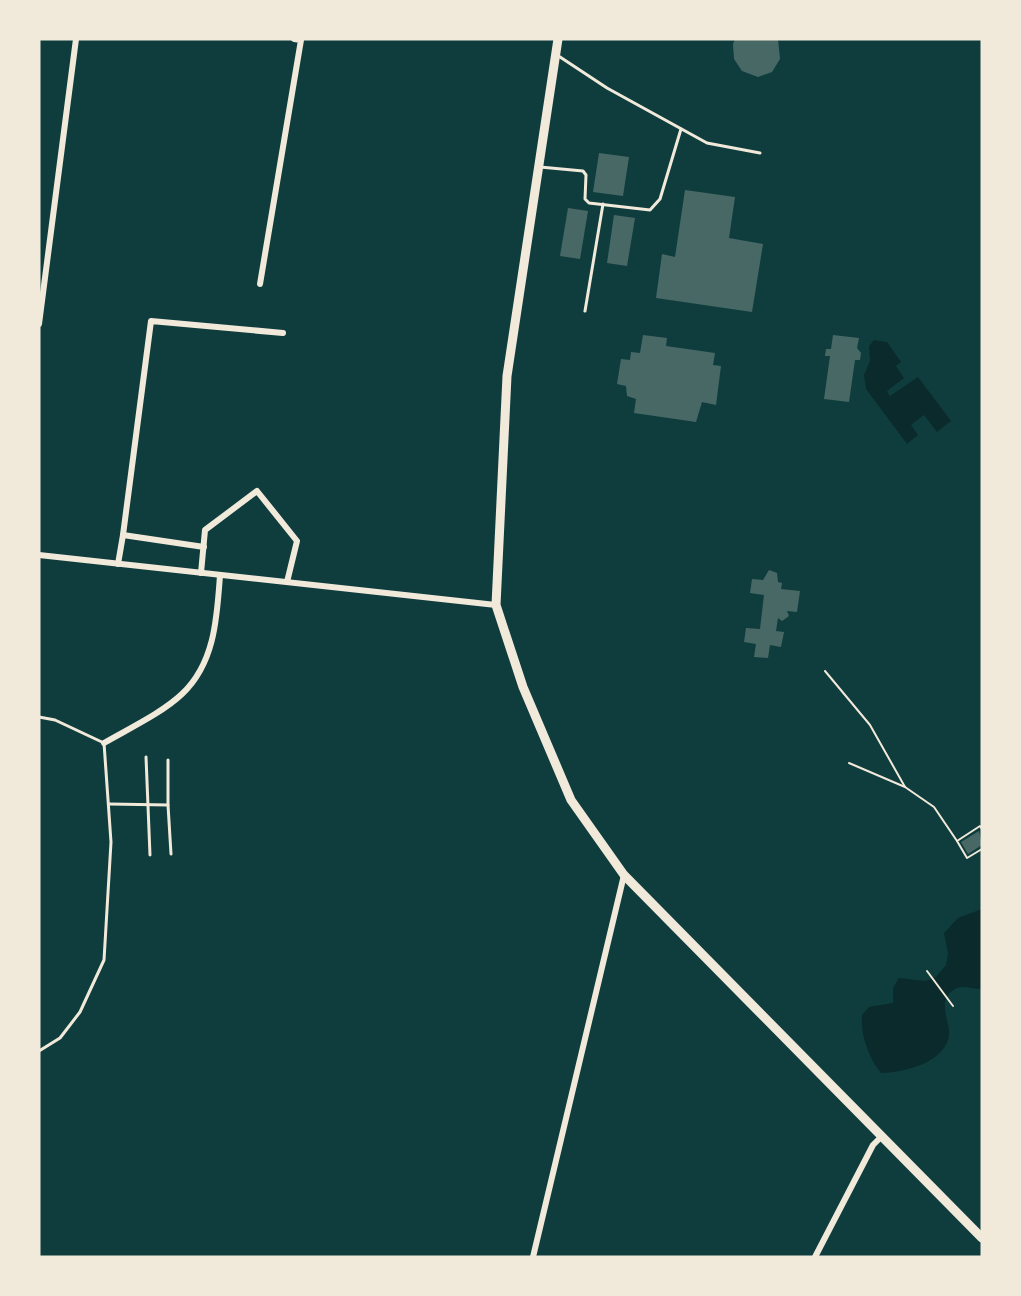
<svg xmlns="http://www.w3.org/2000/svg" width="1021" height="1296" viewBox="0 0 1021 1296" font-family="Cabin,sans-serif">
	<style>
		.water { fill: #0a2a2b }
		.building { fill: #486865 }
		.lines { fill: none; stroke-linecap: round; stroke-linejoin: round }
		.path { stroke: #f1e9da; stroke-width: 2 }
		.service { stroke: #f1e9da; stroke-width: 3 }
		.minor { stroke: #f1e9da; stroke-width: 6 }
		.secondary { stroke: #f1e9da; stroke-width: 9 }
	</style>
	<rect width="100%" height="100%" fill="#0f3d3e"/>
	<!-- water -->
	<g class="water">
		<path d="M 874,340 L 887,342 L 901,362 L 896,366 L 904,378 L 887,391 L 890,396 L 918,377 L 951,421 L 937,432 L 924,415 L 911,425 L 918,435 L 907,444 L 866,389 L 864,375 L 870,361 L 869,346 Z"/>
		<path d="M 982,909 L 982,989 C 973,990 964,984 955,989 C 935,1000 951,1023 949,1035 C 946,1062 904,1073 881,1073 C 869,1059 860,1034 862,1015 L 869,1007 L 893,1003 L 893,988 L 899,978 L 925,981 L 936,977 L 946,965 L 948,953 L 944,933 L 958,918 Z"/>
	</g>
	<!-- building -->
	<g class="building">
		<path d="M 735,39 L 778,39 L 780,59 L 772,72 L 758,77 L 742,71 L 734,59 L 733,44 Z"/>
		<path d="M 599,153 L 629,157 L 623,196 L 593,192 Z"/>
		<path d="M 685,190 L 735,197 L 729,238 L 763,244 L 752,312 L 656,298 L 662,254 L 675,257 Z"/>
		<path d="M 568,208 L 588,211 L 580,259 L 560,256 Z"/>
		<path d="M 614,215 L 635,218 L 627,266 L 607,263 Z"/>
		<path d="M 643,335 L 667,338 L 666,346 L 715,353 L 713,365 L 721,366 L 716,405 L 702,402 L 696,422 L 634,413 L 636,399 L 627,396 L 626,386 L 617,384 L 621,359 L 630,360 L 631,352 L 640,353 Z"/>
		<path d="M 833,335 L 859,338 L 857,348 L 861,353 L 860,360 L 855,360 L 849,402 L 824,399 L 830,356 L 825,356 L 826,349 L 831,349 Z"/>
		<path d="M 769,570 L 777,573 L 778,582 L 782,583 L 781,589 L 800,591 L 797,612 L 787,611 L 789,616 L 782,621 L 778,618 L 776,631 L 784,632 L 781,647 L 770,645 L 768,658 L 754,657 L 756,644 L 744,642 L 746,628 L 760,629 L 764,595 L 750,593 L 752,579 L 763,580 Z"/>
		<path d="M 979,831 L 982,845 L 968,854 L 961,842 Z"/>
	</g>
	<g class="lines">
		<!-- path -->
		<g class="path">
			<path d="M 825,671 L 870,725 L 905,787 L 934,807 L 957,841"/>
			<path d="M 849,763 L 905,787"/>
			<path d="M 982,829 L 980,826 L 957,841 L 967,858 L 982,849"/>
			<path d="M 927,971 L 953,1006"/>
		</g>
		<!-- service -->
		<g class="service">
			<path d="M 557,55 L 607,88 L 707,143 L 760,153"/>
			<path d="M 540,167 L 583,171 L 586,175 L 585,199 L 589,203 L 650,210 L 660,199 L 681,129"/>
			<path d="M 585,311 L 603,204"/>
			<path d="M 39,717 L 55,720 L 104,743 L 111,842 L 104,960 L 80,1012 L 60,1038 L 39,1051"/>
			<path d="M 146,757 L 150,855"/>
			<path d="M 168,760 L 168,805"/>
			<path d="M 109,804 L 168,805 L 171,854"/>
		</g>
		<!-- minor -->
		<g class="minor">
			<path d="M 260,284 L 301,40 L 294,39"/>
			<path d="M 39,324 L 76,39"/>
			<path d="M 204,547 L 123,535 L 151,321 L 283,333"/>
			<path d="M 39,555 L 496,605"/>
			<path d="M 118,564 L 123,535"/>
			<path d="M 201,573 L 205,530 L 257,491 L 297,541 L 287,582"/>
			<path d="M 104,743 C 128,729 162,713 182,694 C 215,663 217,617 220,575"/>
			<path d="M 533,1257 L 624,875"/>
			<path d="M 815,1257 L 873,1145 L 882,1136"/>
		</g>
		<!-- secondary -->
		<path class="secondary" d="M 558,39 L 507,376 L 496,605 L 523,687 L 571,800 L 624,875 L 982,1238"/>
	</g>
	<!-- border -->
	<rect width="1021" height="1296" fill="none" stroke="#f1e9da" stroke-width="81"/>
</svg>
